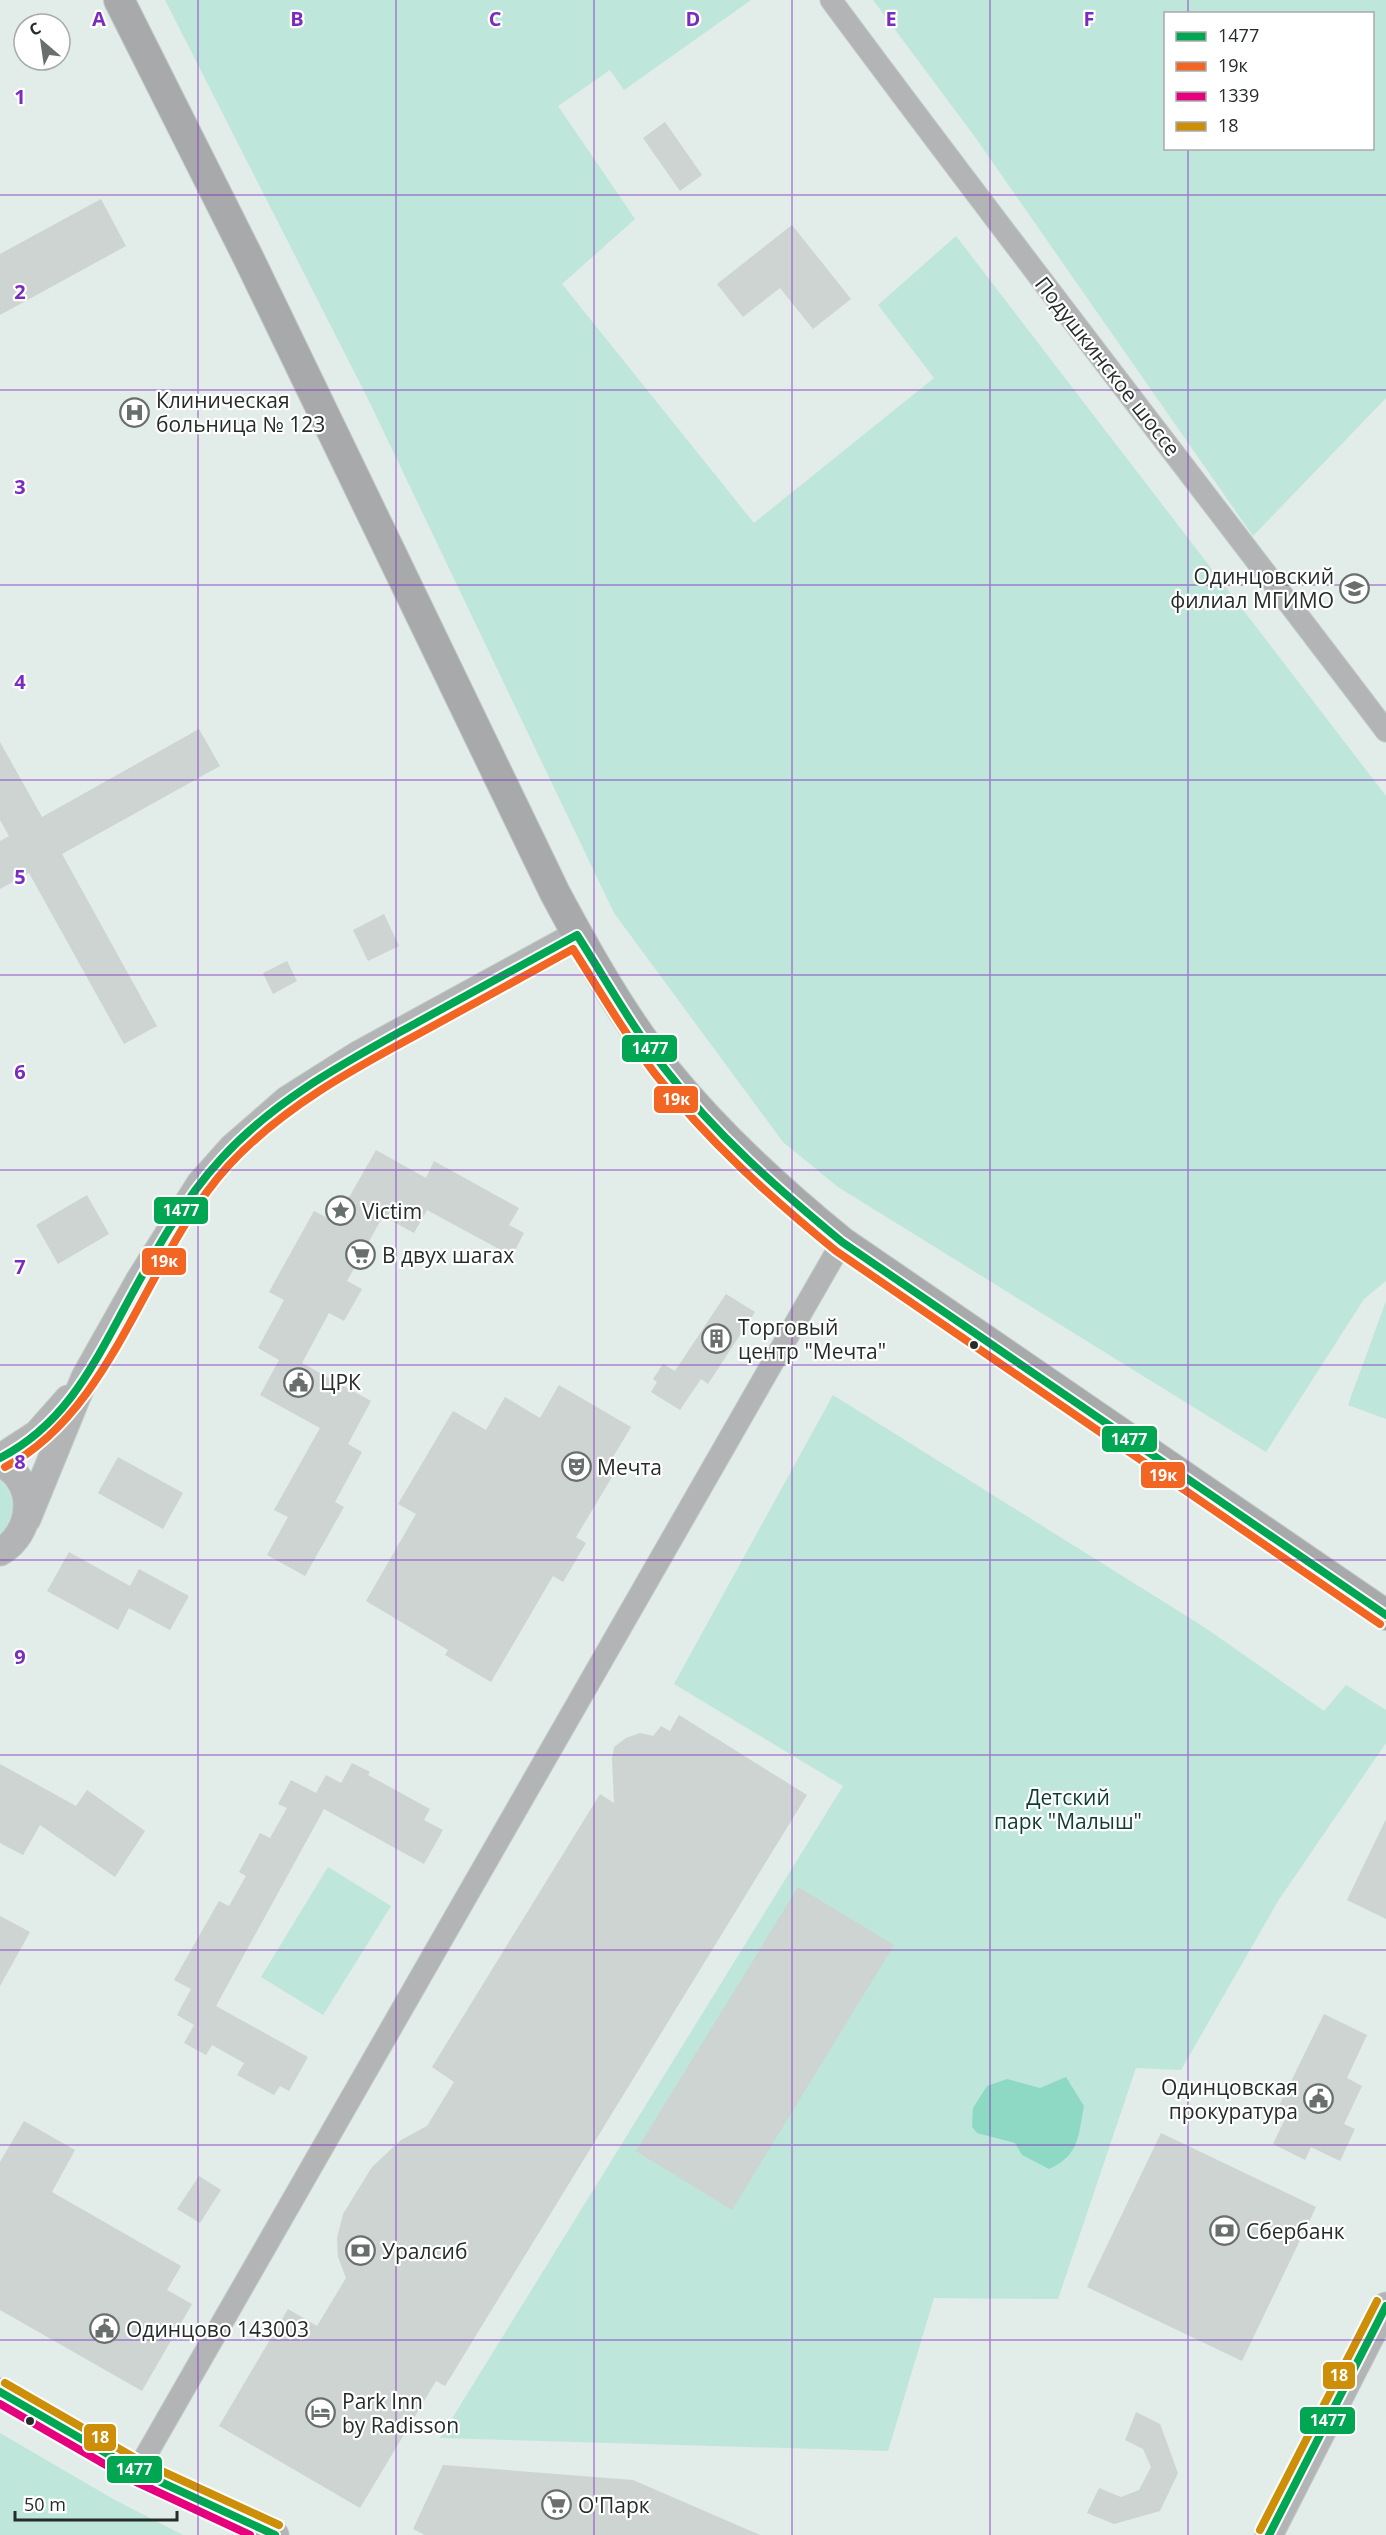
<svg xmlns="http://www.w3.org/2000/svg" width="1386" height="2535" viewBox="0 0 1386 2535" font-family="'Open Sans',sans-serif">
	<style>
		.green { fill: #bee6da; fill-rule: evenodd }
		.water { fill: #8dd9c4 }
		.building { fill: #cdd4d1 }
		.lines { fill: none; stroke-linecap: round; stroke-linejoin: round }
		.minor-casing { stroke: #c1c9c6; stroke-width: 23 }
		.tertiary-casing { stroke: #c1c9c6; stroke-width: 29 }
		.secondary-casing { stroke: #c1c9c6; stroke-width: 32 }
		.minor { stroke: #b2b4b5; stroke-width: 21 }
		.tertiary { stroke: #b2b4b5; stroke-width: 27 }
		.secondary { stroke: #a8a9ab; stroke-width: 30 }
		.bus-1-casing { stroke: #fff; stroke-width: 12 }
		.bus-2-casing { stroke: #fff; stroke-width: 12 }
		.bus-3-casing { stroke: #fff; stroke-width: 12 }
		.bus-4-casing { stroke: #fff; stroke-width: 12 }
		.bus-1 { stroke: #00a651; stroke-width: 8 }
		.bus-2 { stroke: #f26522; stroke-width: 8 }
		.bus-3 { stroke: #e5007d; stroke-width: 8 }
		.bus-4 { stroke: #cd8e08; stroke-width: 8 }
		.grid { fill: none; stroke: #7b2cbf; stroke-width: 1.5; stroke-opacity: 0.55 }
		.bus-dot { fill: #262c2a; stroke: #fff; stroke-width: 2 }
		.labels { text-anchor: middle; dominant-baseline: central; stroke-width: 4.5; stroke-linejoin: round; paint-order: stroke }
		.street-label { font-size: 21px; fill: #262c2a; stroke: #fff }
		.poi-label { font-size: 21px; fill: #262c2a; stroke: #fff; text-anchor: start }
		.park-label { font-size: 21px; fill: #0c3d31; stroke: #fff }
		.grid-label { font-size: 20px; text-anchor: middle; font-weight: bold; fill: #7b2cbf; stroke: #fff; stroke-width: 4.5; stroke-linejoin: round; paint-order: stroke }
		.line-badge { stroke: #fff; stroke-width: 2 }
		.badge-label { font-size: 16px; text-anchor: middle; font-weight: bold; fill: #fff }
	</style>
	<rect width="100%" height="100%" fill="#e2ece8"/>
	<!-- green -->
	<g class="green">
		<path d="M 165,0 L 751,0 L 624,90 L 610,70 L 558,106 L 635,219 L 562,284 L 754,523 L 934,378 L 878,305 L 956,236 L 1386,796 L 1386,1281 L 1364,1299 L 1266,1452 L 838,1187 L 783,1142 L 614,913 L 369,401 Z"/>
		<path d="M 873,0 L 1386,0 L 1386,398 L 1253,536 L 975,137 ZM 1166,14 L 1372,14 L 1372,148 L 1166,148 Z"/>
		<path d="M 1386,1301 L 1386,1419 L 1348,1405 Z"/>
		<path d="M 833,1395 L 1204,1627 L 1324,1711 L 1346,1685 L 1386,1710 L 1386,1743 L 1278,1901 L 1181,2070 L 1136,2068 L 1058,2299 L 934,2298 L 888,2451 L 440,2438 L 843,1786 L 674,1684 Z"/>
		<path d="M 0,1480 C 18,1496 15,1518 0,1535 Z"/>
		<path d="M 328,1867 L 391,1906 L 323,2015 L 261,1977 Z"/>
		<path d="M 0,2433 L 113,2499 L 183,2535 L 0,2535 Z"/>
	</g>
	<!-- water -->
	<path class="water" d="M 1066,2077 L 1084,2106 C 1078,2136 1080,2155 1049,2169 L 1022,2155 L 1015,2143 L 977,2133 L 972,2127 L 973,2108 L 987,2086 L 1007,2079 L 1040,2088 Z"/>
	<!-- building -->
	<g class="building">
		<path d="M 665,122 L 702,175 L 680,191 L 643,138 Z"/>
		<path d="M 101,199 L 126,246 L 0,315 L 0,254 Z"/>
		<path d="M 792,225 L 851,299 L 813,329 L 780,288 L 743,317 L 717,284 Z"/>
		<path d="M 199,729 L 220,766 L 62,854 L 157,1026 L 124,1044 L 29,873 L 0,889 L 0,841 L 9,836 L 0,820 L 0,742 L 42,817 Z"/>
		<path d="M 384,914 L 399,946 L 368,961 L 353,930 Z"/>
		<path d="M 287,961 L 297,981 L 273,994 L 263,973 Z"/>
		<path d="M 376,1150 L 426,1178 L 434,1161 L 519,1208 L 509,1225 L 524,1233 L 512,1256 L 427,1210 L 414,1233 L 383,1216 L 347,1281 L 362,1289 L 344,1321 L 329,1313 L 302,1363 L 371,1401 L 348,1444 L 362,1452 L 335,1502 L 344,1507 L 305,1576 L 267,1555 L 288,1517 L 274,1510 L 320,1428 L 260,1395 L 279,1360 L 258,1348 L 284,1300 L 269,1292 L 314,1211 L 335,1222 Z"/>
		<path d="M 87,1195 L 109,1234 L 58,1264 L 36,1225 Z"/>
		<path d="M 726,1294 L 755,1312 L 708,1384 L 701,1379 L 680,1410 L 651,1392 L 657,1382 L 653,1379 L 663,1364 L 675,1371 Z"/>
		<path d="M 559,1385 L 631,1427 L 610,1462 L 618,1467 L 576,1537 L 586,1543 L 563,1582 L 553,1576 L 491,1682 L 445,1655 L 448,1650 L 366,1601 L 416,1514 L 398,1504 L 453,1411 L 486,1430 L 505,1397 L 540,1418 Z"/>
		<path d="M 118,1457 L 183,1493 L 163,1529 L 98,1493 Z"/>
		<path d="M 69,1552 L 130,1586 L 139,1569 L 189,1596 L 170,1630 L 129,1608 L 118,1630 L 47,1591 Z"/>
		<path d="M 679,1715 L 807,1795 L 445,2386 L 436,2381 L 360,2508 L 219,2426 L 288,2309 L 317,2326 L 346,2278 L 338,2257 L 337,2238 L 343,2214 L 372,2167 L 401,2140 L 427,2126 L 454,2082 L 432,2067 L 600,1794 L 614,1803 L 612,1759 L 614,1747 L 626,1738 L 640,1733 L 653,1736 L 661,1726 L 670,1731 Z"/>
		<path d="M 352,1763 L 370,1772 L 368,1775 L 430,1809 L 424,1820 L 443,1830 L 424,1864 L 324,1809 L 216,2006 L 308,2057 L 289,2091 L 280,2086 L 274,2095 L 237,2075 L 244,2063 L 212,2045 L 206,2055 L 184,2043 L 194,2025 L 177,2015 L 191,1989 L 174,1980 L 219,1901 L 229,1906 L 246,1876 L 239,1872 L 260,1833 L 270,1838 L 287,1808 L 278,1804 L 291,1780 L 316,1793 L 326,1775 L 341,1783 Z"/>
		<path d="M 0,1764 L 76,1806 L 87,1790 L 145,1831 L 115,1877 L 40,1825 L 23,1855 L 0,1843 Z"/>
		<path d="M 1386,1819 L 1386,1919 L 1347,1900 Z"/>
		<path d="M 798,1887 L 894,1945 L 732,2210 L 636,2151 Z"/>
		<path d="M 0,1916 L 30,1932 L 0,1986 Z"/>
		<path d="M 1324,2014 L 1367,2035 L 1347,2078 L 1362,2086 L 1344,2124 L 1355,2129 L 1340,2161 L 1311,2147 L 1305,2160 L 1273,2144 L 1286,2117 L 1276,2112 Z"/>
		<path d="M 24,2121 L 75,2150 L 52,2192 L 181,2266 L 167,2290 L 192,2304 L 142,2391 L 0,2310 L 0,2162 Z"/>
		<path d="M 1161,2133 L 1316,2207 L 1242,2361 L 1087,2287 Z"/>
		<path d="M 199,2176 L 221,2190 L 200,2223 L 177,2209 Z"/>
		<path d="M 1136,2412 L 1160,2424 L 1178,2473 L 1160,2511 L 1114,2524 L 1087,2513 L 1099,2488 L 1121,2497 L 1139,2490 L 1151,2467 L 1143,2449 L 1125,2440 Z"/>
		<path d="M 443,2465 L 633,2480 L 760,2535 L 425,2535 L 413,2529 Z"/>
	</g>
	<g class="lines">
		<defs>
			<g id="minor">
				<path d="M 831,0 C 1013,246 1201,487 1386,731"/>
				<path d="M 137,2471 L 842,1242"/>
			</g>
			<g id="tertiary">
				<path d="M 0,1458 L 37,1434 L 68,1399"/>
				<path d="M 0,1463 C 38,1481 34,1533 0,1552"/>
				<path d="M 27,1519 L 85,1377 L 139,1281 L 200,1184 L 232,1148 L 287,1100 L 358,1055 L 577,935"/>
				<path d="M 0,2392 L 137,2471 L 275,2535"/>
				<path d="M 1269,2535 L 1386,2306"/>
			</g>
			<path id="secondary" d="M 119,0 L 249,259 L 555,893 C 587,953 623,1017 666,1071 C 718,1135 778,1190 842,1242 L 1386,1615"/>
		</defs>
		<!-- minor casing -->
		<use href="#minor" class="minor-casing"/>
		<!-- tertiary casing -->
		<use href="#tertiary" class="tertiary-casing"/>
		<!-- secondary casing -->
		<use href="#secondary" class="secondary-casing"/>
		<!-- minor -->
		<use href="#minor" class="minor"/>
		<!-- tertiary -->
		<use href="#tertiary" class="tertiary"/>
		<!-- secondary -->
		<use href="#secondary" class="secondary"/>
		<defs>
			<g id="bus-1">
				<path d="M 0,1458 C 64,1425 92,1368 125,1307 C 152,1257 182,1201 221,1159 C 275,1099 348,1061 418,1022 C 471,993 524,964 577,935 C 606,980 632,1027 665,1069 C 716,1135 778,1189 842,1242 L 1386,1615"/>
				<path d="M 0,2392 L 137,2471 L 275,2535"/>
				<path d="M 1269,2535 L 1386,2306"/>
			</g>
			<path id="bus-2" d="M 5,1467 C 115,1410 146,1255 229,1165 C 283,1107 353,1069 422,1032 C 473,1004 523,977 573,949 C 600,991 625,1035 656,1075 C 708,1141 771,1198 836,1251 L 1380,1624"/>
			<path id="bus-3" d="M 0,2404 L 132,2480 L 250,2535"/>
			<g id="bus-4">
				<path d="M 5,2383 L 142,2462 L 279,2525"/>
				<path d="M 1260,2530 L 1377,2301"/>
			</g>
		</defs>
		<!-- bus-1 casing -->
		<use href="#bus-1" class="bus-1-casing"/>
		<!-- bus-2 casing -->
		<use href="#bus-2" class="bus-2-casing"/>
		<!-- bus-3 casing -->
		<use href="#bus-3" class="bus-3-casing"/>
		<!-- bus-4 casing -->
		<use href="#bus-4" class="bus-4-casing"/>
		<!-- bus-1 -->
		<use href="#bus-1" class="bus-1"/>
		<!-- bus-2 -->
		<use href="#bus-2" class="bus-2"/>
		<!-- bus-3 -->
		<use href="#bus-3" class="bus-3"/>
		<!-- bus-4 -->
		<use href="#bus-4" class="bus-4"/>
	</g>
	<!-- grid -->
	<path class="grid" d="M 198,0 L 198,2535M 396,0 L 396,2535M 594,0 L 594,2535M 792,0 L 792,2535M 990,0 L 990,2535M 1188,0 L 1188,14M 1188,148 L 1188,2535M 0,195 L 1386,195M 0,390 L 1386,390M 0,585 L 1386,585M 0,780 L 1386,780M 0,975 L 1386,975M 0,1170 L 1386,1170M 0,1365 L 1386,1365M 0,1560 L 1386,1560M 0,1755 L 1386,1755M 0,1950 L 1386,1950M 0,2145 L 1386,2145M 0,2340 L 1386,2340"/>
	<!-- icons -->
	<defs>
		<symbol id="hospital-ring" viewBox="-11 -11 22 22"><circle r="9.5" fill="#fff" stroke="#686f6c" stroke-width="1.5"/><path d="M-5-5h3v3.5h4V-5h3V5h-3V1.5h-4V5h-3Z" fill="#686f6c"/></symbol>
		<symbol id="university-ring" viewBox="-11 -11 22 22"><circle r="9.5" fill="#fff" stroke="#686f6c" stroke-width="1.5"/><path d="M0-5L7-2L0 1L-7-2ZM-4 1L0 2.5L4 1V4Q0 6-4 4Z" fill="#686f6c"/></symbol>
		<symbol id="sight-ring" viewBox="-11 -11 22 22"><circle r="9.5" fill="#fff" stroke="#686f6c" stroke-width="1.5"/><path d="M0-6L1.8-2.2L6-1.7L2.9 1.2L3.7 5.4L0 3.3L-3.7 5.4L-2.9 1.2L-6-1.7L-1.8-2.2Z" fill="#686f6c"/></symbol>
		<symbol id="supermarket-ring" viewBox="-11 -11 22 22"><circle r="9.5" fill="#fff" stroke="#686f6c" stroke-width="1.5"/><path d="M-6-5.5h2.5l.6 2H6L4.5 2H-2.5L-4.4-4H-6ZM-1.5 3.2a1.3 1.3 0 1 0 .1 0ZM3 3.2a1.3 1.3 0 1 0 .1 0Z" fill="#686f6c"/></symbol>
		<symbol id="building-ring" viewBox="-11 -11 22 22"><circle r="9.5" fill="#fff" stroke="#686f6c" stroke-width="1.5"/><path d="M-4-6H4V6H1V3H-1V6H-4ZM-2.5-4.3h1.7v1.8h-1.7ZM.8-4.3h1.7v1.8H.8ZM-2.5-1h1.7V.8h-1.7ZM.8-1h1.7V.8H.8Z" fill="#686f6c"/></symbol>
		<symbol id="civic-ring" viewBox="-11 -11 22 22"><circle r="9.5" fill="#fff" stroke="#686f6c" stroke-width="1.5"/><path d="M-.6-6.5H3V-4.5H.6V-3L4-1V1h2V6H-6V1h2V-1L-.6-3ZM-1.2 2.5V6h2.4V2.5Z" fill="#686f6c"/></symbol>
		<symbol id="theatre-ring" viewBox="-11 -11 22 22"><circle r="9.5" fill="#fff" stroke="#686f6c" stroke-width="1.5"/><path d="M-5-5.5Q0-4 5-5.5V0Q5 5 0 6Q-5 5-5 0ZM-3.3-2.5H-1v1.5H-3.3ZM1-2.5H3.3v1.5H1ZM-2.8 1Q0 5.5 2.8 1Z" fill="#686f6c"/></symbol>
		<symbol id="bank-ring" viewBox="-11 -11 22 22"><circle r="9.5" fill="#fff" stroke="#686f6c" stroke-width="1.5"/><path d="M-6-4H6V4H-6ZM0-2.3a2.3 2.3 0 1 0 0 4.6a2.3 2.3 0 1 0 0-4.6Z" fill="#686f6c"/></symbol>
		<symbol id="hotel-ring" viewBox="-11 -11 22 22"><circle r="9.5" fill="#fff" stroke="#686f6c" stroke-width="1.5"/><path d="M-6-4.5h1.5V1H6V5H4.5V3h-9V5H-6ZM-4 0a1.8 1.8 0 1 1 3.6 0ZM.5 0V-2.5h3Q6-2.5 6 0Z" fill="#686f6c"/></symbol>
	</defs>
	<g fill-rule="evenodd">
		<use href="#hospital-ring" x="118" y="396" width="33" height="33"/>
		<use href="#university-ring" x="1338" y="572" width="33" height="33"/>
		<use href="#sight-ring" x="324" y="1194" width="33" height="33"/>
		<use href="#supermarket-ring" x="344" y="1238" width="33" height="33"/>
		<use href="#building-ring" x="700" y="1322" width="33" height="33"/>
		<use href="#civic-ring" x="282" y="1366" width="33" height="33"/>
		<use href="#theatre-ring" x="560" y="1450" width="33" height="33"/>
		<use href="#civic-ring" x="1302" y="2082" width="33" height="33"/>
		<use href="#bank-ring" x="1208" y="2214" width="33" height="33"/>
		<use href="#bank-ring" x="344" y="2234" width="33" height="33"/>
		<use href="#civic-ring" x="88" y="2312" width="33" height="33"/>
		<use href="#hotel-ring" x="304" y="2396" width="33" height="33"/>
		<use href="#supermarket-ring" x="540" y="2488" width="33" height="33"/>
	</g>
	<!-- markers -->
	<g class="bus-dot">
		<circle cx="974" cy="1345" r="5"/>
		<circle cx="30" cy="2421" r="5"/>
	</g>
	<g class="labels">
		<!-- street labels -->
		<g class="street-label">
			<text transform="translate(1108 366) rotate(52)">Подушкинское шоссе</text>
		</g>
		<!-- poi labels -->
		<g class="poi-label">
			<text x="156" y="400">Клиническая<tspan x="156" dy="24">больница № 123</tspan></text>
			<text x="1334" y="576" text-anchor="end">Одинцовский<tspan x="1334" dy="24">филиал МГИМО</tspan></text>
			<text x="362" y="1211">Victim</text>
			<text x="382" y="1255">В двух шагах</text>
			<text x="738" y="1327">Торговый<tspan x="738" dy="24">центр "Мечта"</tspan></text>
			<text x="320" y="1382">ЦРК</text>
			<text x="597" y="1467">Мечта</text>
			<text x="1298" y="2087" text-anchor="end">Одинцовская<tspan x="1298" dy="24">прокуратура</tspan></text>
			<text x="1246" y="2231">Сбербанк</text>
			<text x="382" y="2251">Уралсиб</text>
			<text x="126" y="2329">Одинцово 143003</text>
			<text x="342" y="2401">Park Inn<tspan x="342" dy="24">by Radisson</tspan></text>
			<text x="578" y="2505">О'Парк</text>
		</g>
		<!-- park labels -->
		<g class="park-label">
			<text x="1068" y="1797">Детский<tspan x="1068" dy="24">парк "Малыш"</tspan></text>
		</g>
	</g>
	<g class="grid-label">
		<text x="99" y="26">A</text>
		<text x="297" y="26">B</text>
		<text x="495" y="26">C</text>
		<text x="693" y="26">D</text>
		<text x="891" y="26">E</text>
		<text x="1089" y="26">F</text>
		<text x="20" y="104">1</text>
		<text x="20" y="299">2</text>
		<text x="20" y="494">3</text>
		<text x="20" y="689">4</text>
		<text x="20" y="884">5</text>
		<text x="20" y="1079">6</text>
		<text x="20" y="1274">7</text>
		<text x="20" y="1469">8</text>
		<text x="20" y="1664">9</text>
	</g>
	<g class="line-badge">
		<rect x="621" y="1034" width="57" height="29" rx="6" fill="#00a651"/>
		<rect x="653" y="1085" width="46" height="29" rx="6" fill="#f26522"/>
		<rect x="153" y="1196" width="56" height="29" rx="6" fill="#00a651"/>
		<rect x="141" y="1247" width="46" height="29" rx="6" fill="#f26522"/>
		<rect x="1101" y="1425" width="57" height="28" rx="6" fill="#00a651"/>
		<rect x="1140" y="1461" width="46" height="28" rx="6" fill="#f26522"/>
		<rect x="1322" y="2361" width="34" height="29" rx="6" fill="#cd8e08"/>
		<rect x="1299" y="2406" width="57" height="29" rx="6" fill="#00a651"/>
		<rect x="83" y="2423" width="34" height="29" rx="6" fill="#cd8e08"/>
		<rect x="106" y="2455" width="57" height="29" rx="6" fill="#00a651"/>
	</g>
	<g class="badge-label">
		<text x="650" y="1054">1477</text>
		<text x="676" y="1105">19к</text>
		<text x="181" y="1216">1477</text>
		<text x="164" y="1267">19к</text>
		<text x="1129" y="1445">1477</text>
		<text x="1163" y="1481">19к</text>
		<text x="1339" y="2381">18</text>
		<text x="1328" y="2426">1477</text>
		<text x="100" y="2443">18</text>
		<text x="134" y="2475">1477</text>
	</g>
	<!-- legend -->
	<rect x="1164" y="12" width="210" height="138" fill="#ffffff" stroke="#a8abaa" stroke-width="1.5"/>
	<rect x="1176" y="32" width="30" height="9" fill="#00a651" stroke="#a8abaa" stroke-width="1.5"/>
	<text x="1218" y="42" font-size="18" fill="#262c2a">1477</text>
	<rect x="1176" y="62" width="30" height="9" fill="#f26522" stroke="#a8abaa" stroke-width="1.5"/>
	<text x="1218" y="72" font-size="18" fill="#262c2a">19к</text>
	<rect x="1176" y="92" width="30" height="9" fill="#e5007d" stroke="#a8abaa" stroke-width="1.5"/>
	<text x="1218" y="102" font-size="18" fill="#262c2a">1339</text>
	<rect x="1176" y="122" width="30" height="9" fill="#cd8e08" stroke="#a8abaa" stroke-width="1.5"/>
	<text x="1218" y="132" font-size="18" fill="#262c2a">18</text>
	<!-- north arrow -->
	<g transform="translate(42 42) rotate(331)"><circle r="28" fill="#ffffff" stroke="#a8abaa" stroke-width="1.5"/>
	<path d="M0-4.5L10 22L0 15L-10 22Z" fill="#686f6c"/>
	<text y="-9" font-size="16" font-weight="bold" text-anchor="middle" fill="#262c2a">С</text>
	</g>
	<!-- scale -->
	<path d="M15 2511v9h162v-9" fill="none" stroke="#262c2a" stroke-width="3"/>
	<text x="24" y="2511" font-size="18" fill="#262c2a" stroke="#ffffff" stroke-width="4.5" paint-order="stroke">50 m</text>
</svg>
